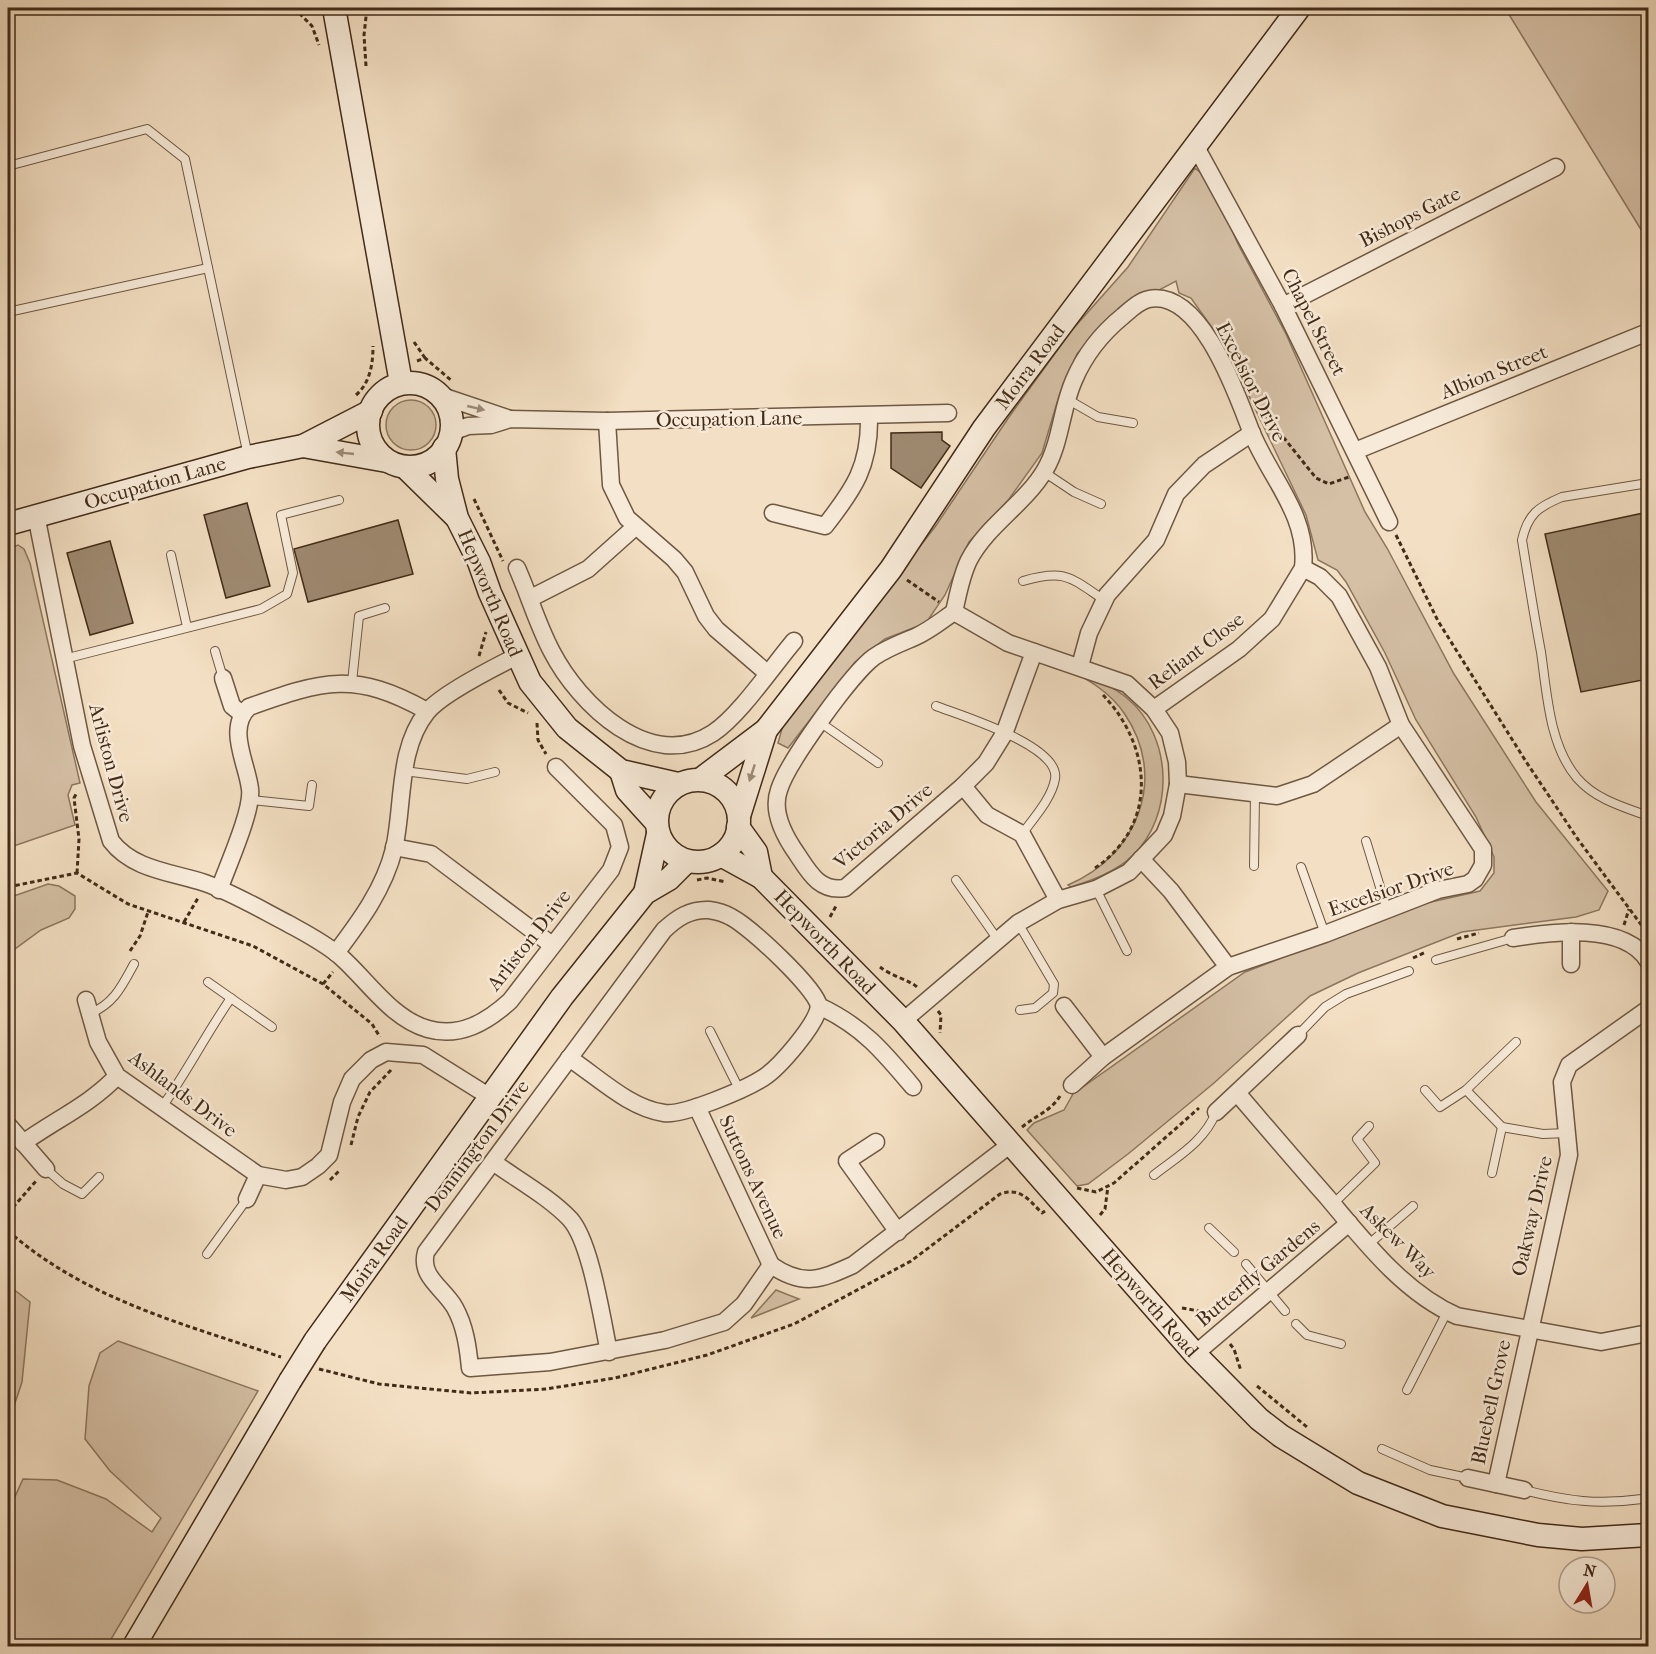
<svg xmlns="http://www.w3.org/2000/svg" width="1656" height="1654" viewBox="0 0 1656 1654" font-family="'IM FELL French Canon',serif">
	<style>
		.green { fill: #d5c0a6; stroke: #8c765e; stroke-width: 1.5 }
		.building { fill: #9e8970; stroke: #422b17; stroke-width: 1.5 }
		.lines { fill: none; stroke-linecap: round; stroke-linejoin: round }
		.lane-casing { stroke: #6e5842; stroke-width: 10 }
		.street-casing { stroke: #6e5842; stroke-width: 19 }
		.secondary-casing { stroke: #422b17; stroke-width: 25 }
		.path { stroke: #422b17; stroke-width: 3; stroke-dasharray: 4.5 3; stroke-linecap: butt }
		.lane { stroke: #f7ead8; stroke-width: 8 }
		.street { stroke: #f7ead8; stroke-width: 16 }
		.secondary { stroke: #f7ead8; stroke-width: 22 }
		.secondary-bridge-casing { stroke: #422b17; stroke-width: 25; stroke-linecap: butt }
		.secondary-bridge { stroke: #f7ead8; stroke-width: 22 }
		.oneway { fill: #9c8a78 }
		.labels { text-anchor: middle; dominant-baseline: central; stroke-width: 5; stroke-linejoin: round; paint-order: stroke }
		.street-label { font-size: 20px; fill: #422b17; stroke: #f7ead8 }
	</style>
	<rect width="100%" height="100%" fill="#f3dfc3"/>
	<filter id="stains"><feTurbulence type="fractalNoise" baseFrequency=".00333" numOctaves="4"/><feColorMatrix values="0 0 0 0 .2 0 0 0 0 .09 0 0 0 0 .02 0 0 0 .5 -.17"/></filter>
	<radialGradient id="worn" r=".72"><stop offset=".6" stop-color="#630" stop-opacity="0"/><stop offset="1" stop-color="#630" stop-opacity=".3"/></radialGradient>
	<!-- green -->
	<g class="green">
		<path d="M 1505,8 L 1648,8 L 1648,241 Z"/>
		<path d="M 1195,168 L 1210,181 L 1238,244 L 1286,334 L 1365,512 L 1387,548 L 1454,674 L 1536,802 L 1608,891 L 1599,910 L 1576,917 L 1462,932 L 1358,973 L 1310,996 L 1214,1083 L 1128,1154 L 1088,1184 L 1077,1186 L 1027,1130 L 1034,1123 L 1064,1110 L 1073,1094 L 1245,972 L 1422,904 L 1480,891 L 1494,873 L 1494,857 L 1476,817 L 1416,720 L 1385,653 L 1346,582 L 1337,570 L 1318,560 L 1306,515 L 1225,346 L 1191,298 L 1179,293 L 1176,281 L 1117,312 L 1077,354 L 1059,396 L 1042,453 L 1009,499 L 969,542 L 945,595 L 926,623 L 885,639 L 855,662 L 788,748 L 778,743 L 785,718 L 935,527 L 1009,417 L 1072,330 L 1128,267 Z"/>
		<circle cx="411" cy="425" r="25"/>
		<path d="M 18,545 L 24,549 L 30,563 L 80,783 L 72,785 L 68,795 L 75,825 L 8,848 L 8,549 Z"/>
		<path d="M 1067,668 C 1088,677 1111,684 1128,699 C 1173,737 1175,816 1132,856 C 1116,872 1092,880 1071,887 L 1068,885 C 1137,856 1169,778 1124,713 C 1110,692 1088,680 1067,668 Z"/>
		<path d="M 48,884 L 59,886 L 75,896 L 75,909 L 69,918 L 41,930 L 8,954 L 8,898 Z"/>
		<path d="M 8,1285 L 30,1302 L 22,1382 L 8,1424 Z"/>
		<path d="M 776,1290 L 799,1299 L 751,1318 Z"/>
		<path d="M 118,1341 L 258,1391 L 107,1646 L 8,1646 L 8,1512 L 23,1479 L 57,1480 L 106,1499 L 152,1532 L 161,1518 L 110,1471 L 85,1439 L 89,1386 L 100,1353 Z"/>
	</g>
	<!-- building -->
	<g class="building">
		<path d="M 942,432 L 942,440 L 950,446 L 921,488 L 891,468 L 891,433 Z"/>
		<path d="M 247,503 L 270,586 L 226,598 L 204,515 Z"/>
		<path d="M 1648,512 L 1648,679 L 1581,692 L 1545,534 Z"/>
		<path d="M 398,520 L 413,574 L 308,602 L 294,549 Z"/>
		<path d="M 110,541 L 133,623 L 90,635 L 67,553 Z"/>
	</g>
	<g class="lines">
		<defs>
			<g id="lane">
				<path d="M 8,166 L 147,129 L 185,159 L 248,456"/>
				<path d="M 8,312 L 208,268"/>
				<path d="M 1067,399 L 1098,417 L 1133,423"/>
				<path d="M 1044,472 L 1074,492 L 1101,504"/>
				<path d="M 1648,483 L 1562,497 C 1538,507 1528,514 1522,540 C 1528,577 1534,615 1541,652 C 1547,693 1549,745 1577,778 C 1595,799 1623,807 1648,816"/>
				<path d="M 171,555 L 187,627"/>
				<path d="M 1023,581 C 1065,569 1070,577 1104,600"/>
				<path d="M 215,651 L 223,678"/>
				<path d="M 64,659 L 261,609 L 287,594 L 293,573 L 281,515 L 339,500"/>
				<path d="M 352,682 L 359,616 L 385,608"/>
				<path d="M 936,706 C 962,716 1061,746 1055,779 C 1052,798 1033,819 1022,834"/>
				<path d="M 821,723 L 878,763"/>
				<path d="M 404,771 L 467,779 L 495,772"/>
				<path d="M 251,800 L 309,806 L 312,785"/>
				<path d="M 1366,841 L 1387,910"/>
				<path d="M 1254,866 L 1255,795"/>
				<path d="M 1301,867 L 1325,934"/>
				<path d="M 956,880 L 998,940"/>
				<path d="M 1096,889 L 1127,951"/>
				<path d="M 1018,923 L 1054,984 L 1053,993 L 1035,1008 L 1020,1010"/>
				<path d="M 1436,960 L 1513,938"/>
				<path d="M 208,982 L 272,1027"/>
				<path d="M 89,1014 C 114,1004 122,986 134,964"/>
				<path d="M 710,1031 L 739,1089"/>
				<path d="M 1298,1035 L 1325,1007 L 1346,994 L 1409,971"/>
				<path d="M 1516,1042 L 1466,1090 L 1502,1127 L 1543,1134 L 1567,1133"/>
				<path d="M 1425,1090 L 1440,1107 L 1466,1090"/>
				<path d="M 162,1107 C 187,1072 206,1034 231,998"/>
				<path d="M 46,1169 L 63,1184 L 82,1194 L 99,1177"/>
				<path d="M 1492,1173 L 1502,1127"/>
				<path d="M 1154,1175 C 1177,1157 1205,1141 1216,1112"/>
				<path d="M 1333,1204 L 1375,1163 L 1357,1139 L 1369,1126"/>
				<path d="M 1209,1228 L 1234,1252"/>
				<path d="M 1369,1244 L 1413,1206"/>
				<path d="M 207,1254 L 247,1199"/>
				<path d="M 1246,1264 L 1285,1311"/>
				<path d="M 1296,1324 L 1307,1335 L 1341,1344"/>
				<path d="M 1407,1390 L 1447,1312"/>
				<path d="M 1382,1449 L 1430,1470 L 1468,1478"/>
				<path d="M 1524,1490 C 1567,1501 1598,1505 1642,1499"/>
			</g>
			<g id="street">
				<path d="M 1195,145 L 1283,306 L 1389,522"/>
				<path d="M 1283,306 L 1556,167"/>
				<path d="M 442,396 L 510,419"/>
				<path d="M 607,421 L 611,485 L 627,518 L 674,559 L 685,572 L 706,616 L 716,629 L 767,673"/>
				<path d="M 449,433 L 468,426 L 491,425 L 510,419 L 607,421 L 948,413"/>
				<path d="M 1355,451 L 1648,332"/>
				<path d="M 773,513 L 825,526 C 854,489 870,466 869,417"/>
				<path d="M 36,515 L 82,746 L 111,841 C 133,870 172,872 205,883 C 233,893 260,909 287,923 C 305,933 325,943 341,957 C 368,981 392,1019 428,1029 C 460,1038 487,1022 510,1001 L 611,870 L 620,847 L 614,825 L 556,767"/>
				<path d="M 517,568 C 529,595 538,626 552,652 C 579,704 650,774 713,733 C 740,715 772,667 794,641"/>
				<path d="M 531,598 L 588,569 L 635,527"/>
				<path d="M 954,612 C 941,621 929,631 915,637 C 901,643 887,648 874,657 C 852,673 787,763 779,790 C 771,812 785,837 797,854 C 809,872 819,892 845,888 L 963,786 L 986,763 L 1004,734 L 1034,652"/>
				<path d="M 1080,666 L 1089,633 L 1107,595 L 1156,540 L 1176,494 L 1204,465 L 1252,433"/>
				<path d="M 223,678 L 232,706 L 242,714"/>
				<path d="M 1154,709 L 1239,649 L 1272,619 L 1303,568"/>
				<path d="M 1178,784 L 1277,796 L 1313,784 L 1401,725"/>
				<path d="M 963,786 L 987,815 L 1022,834 L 1058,900"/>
				<path d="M 394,847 L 431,854 L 552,945"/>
				<path d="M 1141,859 L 1171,891 L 1228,967"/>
				<path d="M 219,890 C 227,867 253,810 250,789 C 247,763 226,728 249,707 C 324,680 355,671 427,711"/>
				<path d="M 1513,938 C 1551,932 1624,922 1648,961"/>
				<path d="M 336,953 C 360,921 384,889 394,849 C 404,805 397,749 427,712 C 441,694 495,667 517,656"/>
				<path d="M 1571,964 L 1571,932"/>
				<path d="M 86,1000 L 98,1042 L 117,1076 L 258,1175 L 286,1180 L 302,1177 L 318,1166 L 329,1155 L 342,1102 L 352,1079 L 371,1060 L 386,1052 L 423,1055 L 490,1097"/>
				<path d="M 1064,1006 L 1103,1057"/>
				<path d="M 903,1021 L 1018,923 L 1058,900 L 1096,889 L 1129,872 L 1164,835 L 1172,816 L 1178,784 L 1177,762 L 1170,733 L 1154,709 L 1127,684 L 1008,643 L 954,612 C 958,595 961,576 969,560 C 987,525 1025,504 1045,470 C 1061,443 1061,409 1074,380 C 1085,354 1101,334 1123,316 C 1130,310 1139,301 1149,299 C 1201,289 1237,395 1251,431 C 1269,477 1309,515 1303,568 L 1320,577 L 1339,596 L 1378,667 L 1401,725 L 1483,849 L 1483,865 L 1475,879 L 1468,884 L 1438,890 L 1325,934 L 1228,967 L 1103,1057 L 1072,1085"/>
				<path d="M 569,1058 C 598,1077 629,1108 664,1113 C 683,1116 746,1089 763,1078 C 779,1068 817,1024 819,1006"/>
				<path d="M 913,1087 C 883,1051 862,1026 819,1006 C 815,987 750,927 731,917 C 724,913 716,911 709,910 C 690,909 677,918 664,930 L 426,1252 C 419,1277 444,1288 455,1308 C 465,1326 468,1347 470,1368 L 550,1362 L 665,1340 L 724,1322 L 744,1304 L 771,1265 C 803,1287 820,1280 853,1265 L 1011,1144"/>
				<path d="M 1238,1094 C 1267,1128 1297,1163 1327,1197 C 1364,1241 1404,1293 1457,1316 L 1601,1342 L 1648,1333"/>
				<path d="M 697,1107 L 771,1265"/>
				<path d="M 1216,1112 L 1298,1035"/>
				<path d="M 8,1125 L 46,1169"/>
				<path d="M 876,1142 L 847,1161 L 898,1232"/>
				<path d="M 23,1143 C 55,1120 91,1104 117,1076"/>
				<path d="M 493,1162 C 518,1180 549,1197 570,1219 C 591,1242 602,1320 609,1352"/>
				<path d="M 247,1199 L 258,1175"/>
				<path d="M 1195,1354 L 1349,1223"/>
				<path d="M 1468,1478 L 1524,1490"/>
				<path d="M 1496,1484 L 1569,1155 L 1562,1082 L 1569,1065 L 1648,1009"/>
			</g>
			<g id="secondary">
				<path d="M 334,8 L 401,383"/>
				<circle cx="410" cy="425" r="42"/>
				<path d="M 303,446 L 387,461"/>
				<path d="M 444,448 L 447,479 L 457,518 L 479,562 L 490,593 L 530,682 L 567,728 L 621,771 L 678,784"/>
				<path d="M 405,467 L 456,517"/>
				<path d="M 8,524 L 248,457 L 303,446 L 371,411"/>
				<path d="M 621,771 L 627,790 L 656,822"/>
				<path d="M 701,779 L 766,730 L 891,569 L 984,428 L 1299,8"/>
				<circle cx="698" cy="821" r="41"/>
				<path d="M 739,816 L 766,730"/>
				<path d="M 738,827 L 756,852 L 761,877"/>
				<path d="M 721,855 L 761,877 L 903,1021 L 1195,1354 L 1259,1419 L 1281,1436 L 1358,1483 L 1442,1516 L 1538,1535 L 1582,1539 L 1648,1535"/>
				<path d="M 645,893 L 658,834"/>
				<path d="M 315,1341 L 562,997 L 645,893 L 669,879 L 687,861"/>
				<path d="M 134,1646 L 290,1381"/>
			</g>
		</defs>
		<!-- lane casing -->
		<use href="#lane" class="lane-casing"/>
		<!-- street casing -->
		<use href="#street" class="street-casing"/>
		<!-- secondary casing -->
		<use href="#secondary" class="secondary-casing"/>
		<!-- path -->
		<g class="path">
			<path d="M 294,8 L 312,26 L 319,45"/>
			<path d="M 353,10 L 366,9"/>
			<path d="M 366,66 L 364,35 L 367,8"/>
			<path d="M 414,342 L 425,358"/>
			<path d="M 417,361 L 425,358 L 452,381"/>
			<path d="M 356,395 C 370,383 373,364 373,346"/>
			<path d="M 1260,408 L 1316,478 L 1329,484 L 1349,477"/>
			<path d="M 474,499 L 503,561"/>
			<path d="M 1396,535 L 1438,621 L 1525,760 L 1577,838 L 1648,934"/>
			<path d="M 907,580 L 939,602"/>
			<path d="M 479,656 L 486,632"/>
			<path d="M 499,690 L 508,703 L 528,713"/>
			<path d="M 537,723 L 538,740 L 546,754"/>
			<path d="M 1095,868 C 1159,825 1152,746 1103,695"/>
			<path d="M 77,873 L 79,839 L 74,798 L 77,792"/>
			<path d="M 697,880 L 707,878 L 726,882"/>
			<path d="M 8,887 L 77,873 L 128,904 L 253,946 L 323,984 L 372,1024 L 380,1037"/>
			<path d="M 830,917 L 836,906"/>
			<path d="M 184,922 L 198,898"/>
			<path d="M 1624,925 L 1629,909"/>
			<path d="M 1457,939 L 1479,933"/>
			<path d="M 130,951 L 140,936 L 148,912"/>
			<path d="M 1413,958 L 1426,952"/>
			<path d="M 880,967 C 891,976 912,981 918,988"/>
			<path d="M 323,984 L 333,972"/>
			<path d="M 938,1011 L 941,1015 L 940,1033"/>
			<path d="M 1022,1127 C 1035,1116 1051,1111 1060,1096"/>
			<path d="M 351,1145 L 358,1117 L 370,1092 L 392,1069"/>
			<path d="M 330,1180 L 340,1170"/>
			<path d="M 1077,1188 L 1096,1192 L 1114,1183 L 1199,1108"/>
			<path d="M 8,1213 L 36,1181"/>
			<path d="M 1100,1215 L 1105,1209 L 1108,1186"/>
			<path d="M 8,1231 C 87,1300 184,1324 281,1357"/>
			<path d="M 1182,1308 L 1204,1312 L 1210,1321"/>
			<path d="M 1230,1344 L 1234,1349 L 1241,1371"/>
			<path d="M 8,1368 L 11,1369 L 8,1379"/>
			<path d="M 319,1369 L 379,1384 L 471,1393 L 546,1389 L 615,1378 L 707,1355 L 794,1324 L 911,1261 L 1000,1194 C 1020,1187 1028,1199 1042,1213 L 1045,1211"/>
			<path d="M 1257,1386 L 1307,1427"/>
		</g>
		<!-- lane -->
		<use href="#lane" class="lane"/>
		<!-- street -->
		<use href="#street" class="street"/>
		<!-- secondary -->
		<use href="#secondary" class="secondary"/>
		<defs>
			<path id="secondary-bridge" d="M 290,1381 L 315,1341"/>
		</defs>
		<!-- secondary-bridge casing -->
		<use href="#secondary-bridge" class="secondary-bridge-casing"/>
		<!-- secondary-bridge -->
		<use href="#secondary-bridge" class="secondary-bridge"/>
	</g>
	<!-- one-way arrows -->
	<defs><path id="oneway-solid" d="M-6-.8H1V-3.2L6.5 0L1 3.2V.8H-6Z" transform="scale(1.5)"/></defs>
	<g class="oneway">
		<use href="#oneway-solid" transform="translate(476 408) rotate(13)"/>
		<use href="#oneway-solid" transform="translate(345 453) rotate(-174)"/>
		<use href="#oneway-solid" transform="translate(752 773) rotate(108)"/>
	</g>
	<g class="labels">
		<!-- street labels -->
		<g class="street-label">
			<text transform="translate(1410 217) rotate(-27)">Bishops Gate</text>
			<text transform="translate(1314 322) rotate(63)">Chapel Street</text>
			<text transform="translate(1030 367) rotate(-53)">Moira Road</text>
			<text transform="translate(1494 372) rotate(-22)">Albion Street</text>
			<text transform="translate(1251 382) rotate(63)">Excelsior Drive</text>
			<text transform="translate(729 419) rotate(-1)">Occupation Lane</text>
			<text transform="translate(155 483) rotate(-16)">Occupation Lane</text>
			<text transform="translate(490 593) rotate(67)">Hepworth Road</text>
			<text transform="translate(1196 651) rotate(-37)">Reliant Close</text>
			<text transform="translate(111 763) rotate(75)">Arliston Drive</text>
			<text transform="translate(883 826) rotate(-40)">Victoria Drive</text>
			<text transform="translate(1391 889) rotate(-19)">Excelsior Drive</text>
			<text transform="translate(529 940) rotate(-52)">Arliston Drive</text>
			<text transform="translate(825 942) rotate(46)">Hepworth Road</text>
			<text transform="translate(183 1094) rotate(37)">Ashlands Drive</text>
			<text transform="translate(477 1146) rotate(-53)">Donnington Drive</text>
			<text transform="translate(753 1177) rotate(65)">Suttons Avenue</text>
			<text transform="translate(1532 1216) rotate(-77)">Oakway Drive</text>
			<text transform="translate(1398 1241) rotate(45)">Askew Way</text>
			<text transform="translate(374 1259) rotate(-54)">Moira Road</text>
			<text transform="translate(1258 1273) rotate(-40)">Butterfly Gardens</text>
			<text transform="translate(1150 1303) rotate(49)">Hepworth Road</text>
			<text transform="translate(1491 1402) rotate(-78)">Bluebell Grove</text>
		</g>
	</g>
	<!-- margin -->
	<rect width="1656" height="1654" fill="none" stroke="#f3dfc3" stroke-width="30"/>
	<rect x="9" y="9" width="1638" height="1636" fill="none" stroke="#422b17" stroke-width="3"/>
	<rect x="15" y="15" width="1626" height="1624" fill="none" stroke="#422b17" stroke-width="1.5"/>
	<!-- north arrow -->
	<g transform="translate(1587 1585) rotate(11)"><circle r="28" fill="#f7ead8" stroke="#af9e8b" stroke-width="1.5"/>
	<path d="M0-4.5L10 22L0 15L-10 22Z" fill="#8f2418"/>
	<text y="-9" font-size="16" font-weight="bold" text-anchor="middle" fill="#422b17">N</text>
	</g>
	<rect width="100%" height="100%" filter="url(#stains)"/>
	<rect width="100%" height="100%" fill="url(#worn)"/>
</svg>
